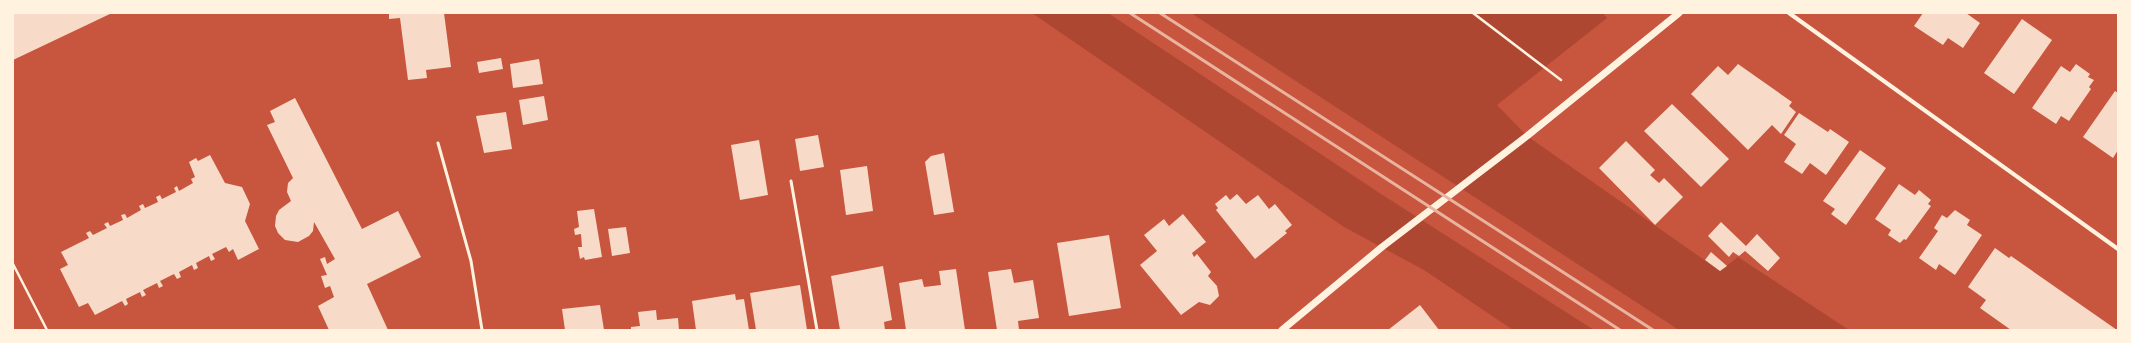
<svg xmlns="http://www.w3.org/2000/svg" width="2131" height="343" viewBox="0 0 2131 343" font-family="Jost,sans-serif">
	<style>
		.green { fill: #ae4732 }
		.building { fill: #f7dbc8 }
		.lines { fill: none; stroke-linecap: round; stroke-linejoin: round }
		.path { stroke: #fff3e0; stroke-width: 2.5 }
		.service { stroke: #fff3e0; stroke-width: 3 }
		.minor { stroke: #fff3e0; stroke-width: 4 }
		.tertiary { stroke: #fff3e0; stroke-width: 7 }
		.rail { stroke: #e9b49f; stroke-width: 3 }
	</style>
	<rect width="100%" height="100%" fill="#c8553d"/>
	<!-- green -->
	<g class="green">
		<path d="M 1032,13 L 1108,13 L 1381,194 L 1594,330 L 1513,330 L 1424,270 L 1344,227 Z"/>
		<path d="M 1191,13 L 1603,13 L 1607,18 L 1497,105 L 1527,136 L 1720,271 L 1738,257 L 1849,330 L 1679,330 Z"/>
	</g>
	<!-- building -->
	<g class="building">
		<path d="M 13,13 L 112,13 L 13,60 Z"/>
		<path d="M 389,13 L 444,13 L 451,67 L 426,70 L 427,78 L 408,80 L 400,18 L 389,19 Z"/>
		<path d="M 1923,13 L 1966,13 L 1980,23 L 1963,48 L 1948,38 L 1943,45 L 1914,26 Z"/>
		<path d="M 2022,19 L 2052,40 L 2014,94 L 1984,73 Z"/>
		<path d="M 501,58 L 503,69 L 479,73 L 477,62 Z"/>
		<path d="M 539,59 L 543,84 L 513,88 L 510,64 Z"/>
		<path d="M 1738,64 L 1792,102 L 1789,106 L 1796,112 L 1781,134 L 1772,125 L 1748,150 L 1691,94 L 1718,66 L 1728,75 Z"/>
		<path d="M 2076,64 L 2090,74 L 2088,77 L 2094,80 L 2089,87 L 2091,89 L 2069,121 L 2061,116 L 2056,124 L 2032,108 L 2061,66 L 2070,72 Z"/>
		<path d="M 2115,91 L 2118,93 L 2118,150 L 2113,158 L 2083,137 Z"/>
		<path d="M 544,96 L 548,120 L 523,125 L 519,100 Z"/>
		<path d="M 295,98 L 362,229 L 398,211 L 421,257 L 367,284 L 388,330 L 329,330 L 318,306 L 334,297 L 330,286 L 325,288 L 321,276 L 327,275 L 320,259 L 325,257 L 327,264 L 335,259 L 314,222 L 313,231 L 309,236 L 298,242 L 285,240 L 278,233 L 275,226 L 276,216 L 279,210 L 291,201 L 287,192 L 288,183 L 293,178 L 267,125 L 275,122 L 270,111 Z"/>
		<path d="M 1672,104 L 1729,159 L 1701,187 L 1644,131 Z"/>
		<path d="M 506,112 L 512,149 L 484,153 L 476,116 Z"/>
		<path d="M 1799,113 L 1828,132 L 1830,129 L 1849,142 L 1826,175 L 1810,163 L 1802,174 L 1784,162 L 1796,144 L 1784,135 Z"/>
		<path d="M 818,135 L 824,167 L 800,171 L 795,139 Z"/>
		<path d="M 759,140 L 768,195 L 740,200 L 731,145 Z"/>
		<path d="M 1626,141 L 1655,170 L 1650,175 L 1659,183 L 1664,178 L 1683,197 L 1655,225 L 1599,168 Z"/>
		<path d="M 1860,150 L 1886,168 L 1846,225 L 1831,214 L 1835,209 L 1823,201 Z"/>
		<path d="M 944,153 L 954,212 L 934,215 L 925,162 L 931,156 Z"/>
		<path d="M 210,155 L 225,183 L 242,187 L 250,204 L 245,221 L 259,249 L 238,260 L 233,249 L 229,252 L 226,247 L 212,254 L 215,259 L 211,261 L 209,256 L 196,263 L 198,268 L 194,270 L 192,265 L 179,272 L 181,277 L 177,279 L 174,274 L 160,281 L 163,286 L 159,288 L 157,283 L 143,290 L 146,295 L 142,297 L 140,292 L 126,299 L 128,304 L 125,306 L 122,301 L 95,315 L 88,303 L 79,307 L 60,269 L 68,265 L 61,252 L 89,238 L 86,233 L 90,231 L 93,235 L 107,228 L 104,224 L 108,222 L 110,226 L 123,220 L 121,215 L 125,214 L 127,218 L 141,210 L 139,206 L 143,204 L 145,208 L 158,202 L 156,197 L 160,195 L 162,199 L 176,192 L 174,188 L 177,186 L 179,191 L 193,183 L 191,179 L 195,177 L 189,162 L 196,158 L 198,161 Z"/>
		<path d="M 867,166 L 873,211 L 846,215 L 840,170 Z"/>
		<path d="M 1899,184 L 1915,195 L 1919,190 L 1931,200 L 1928,204 L 1931,206 L 1906,240 L 1904,239 L 1900,243 L 1888,235 L 1891,230 L 1875,219 Z"/>
		<path d="M 1237,194 L 1246,204 L 1258,195 L 1269,209 L 1275,204 L 1292,225 L 1285,231 L 1287,233 L 1255,259 L 1216,210 L 1218,208 L 1215,204 L 1226,195 L 1230,200 Z"/>
		<path d="M 594,209 L 602,257 L 585,260 L 584,257 L 580,259 L 578,247 L 582,247 L 581,234 L 575,235 L 574,229 L 579,227 L 577,211 Z"/>
		<path d="M 1955,210 L 1970,220 L 1967,225 L 1982,235 L 1955,275 L 1939,264 L 1936,270 L 1919,258 L 1938,231 L 1934,228 L 1942,215 L 1947,218 Z"/>
		<path d="M 1183,214 L 1206,242 L 1192,253 L 1194,257 L 1197,254 L 1211,272 L 1208,276 L 1217,286 L 1219,296 L 1210,305 L 1199,302 L 1181,315 L 1140,265 L 1157,251 L 1144,235 L 1164,219 L 1169,226 Z"/>
		<path d="M 1721,222 L 1746,246 L 1757,234 L 1780,258 L 1768,271 L 1745,251 L 1739,256 L 1733,252 L 1729,257 L 1708,236 Z"/>
		<path d="M 626,227 L 630,253 L 612,256 L 608,229 Z"/>
		<path d="M 1109,235 L 1121,308 L 1069,316 L 1057,243 Z"/>
		<path d="M 1995,248 L 2009,258 L 2011,256 L 2117,330 L 2011,330 L 1980,308 L 1986,300 L 1968,287 Z"/>
		<path d="M 1711,252 L 1727,266 L 1720,271 L 1705,260 Z"/>
		<path d="M 883,266 L 892,320 L 884,322 L 885,330 L 840,330 L 831,276 Z"/>
		<path d="M 956,269 L 965,330 L 906,330 L 899,283 L 922,279 L 924,287 L 941,285 L 939,271 Z"/>
		<path d="M 1011,269 L 1014,283 L 1033,280 L 1039,318 L 1018,321 L 1019,330 L 997,330 L 988,272 Z"/>
		<path d="M 800,285 L 807,330 L 756,330 L 750,293 Z"/>
		<path d="M 735,294 L 736,300 L 744,299 L 749,330 L 696,330 L 692,301 Z"/>
		<path d="M 600,305 L 604,330 L 565,330 L 562,309 Z"/>
		<path d="M 1420,305 L 1439,330 L 1388,330 Z"/>
		<path d="M 656,310 L 657,320 L 678,318 L 679,330 L 631,330 L 631,327 L 640,326 L 638,312 Z"/>
	</g>
	<g class="lines">
		<!-- path -->
		<g class="path">
			<path d="M 1473,13 L 1561,80"/>
			<path d="M 13,264 L 47,330"/>
		</g>
		<!-- service -->
		<g class="service">
			<path d="M 438,143 L 471,261 L 482,330"/>
			<path d="M 791,181 L 817,330"/>
		</g>
		<!-- minor -->
		<path class="minor" d="M 1789,13 L 2118,249"/>
		<!-- tertiary -->
		<path class="tertiary" d="M 1282,330 L 1382,247 L 1527,136 L 1679,13"/>
		<!-- rail -->
		<g class="rail">
			<path d="M 1130,13 L 1620,330"/>
			<path d="M 1160,13 L 1653,330"/>
		</g>
	</g>
	<!-- border -->
	<rect width="2131" height="343" fill="none" stroke="#fff3e0" stroke-width="28"/>
</svg>
